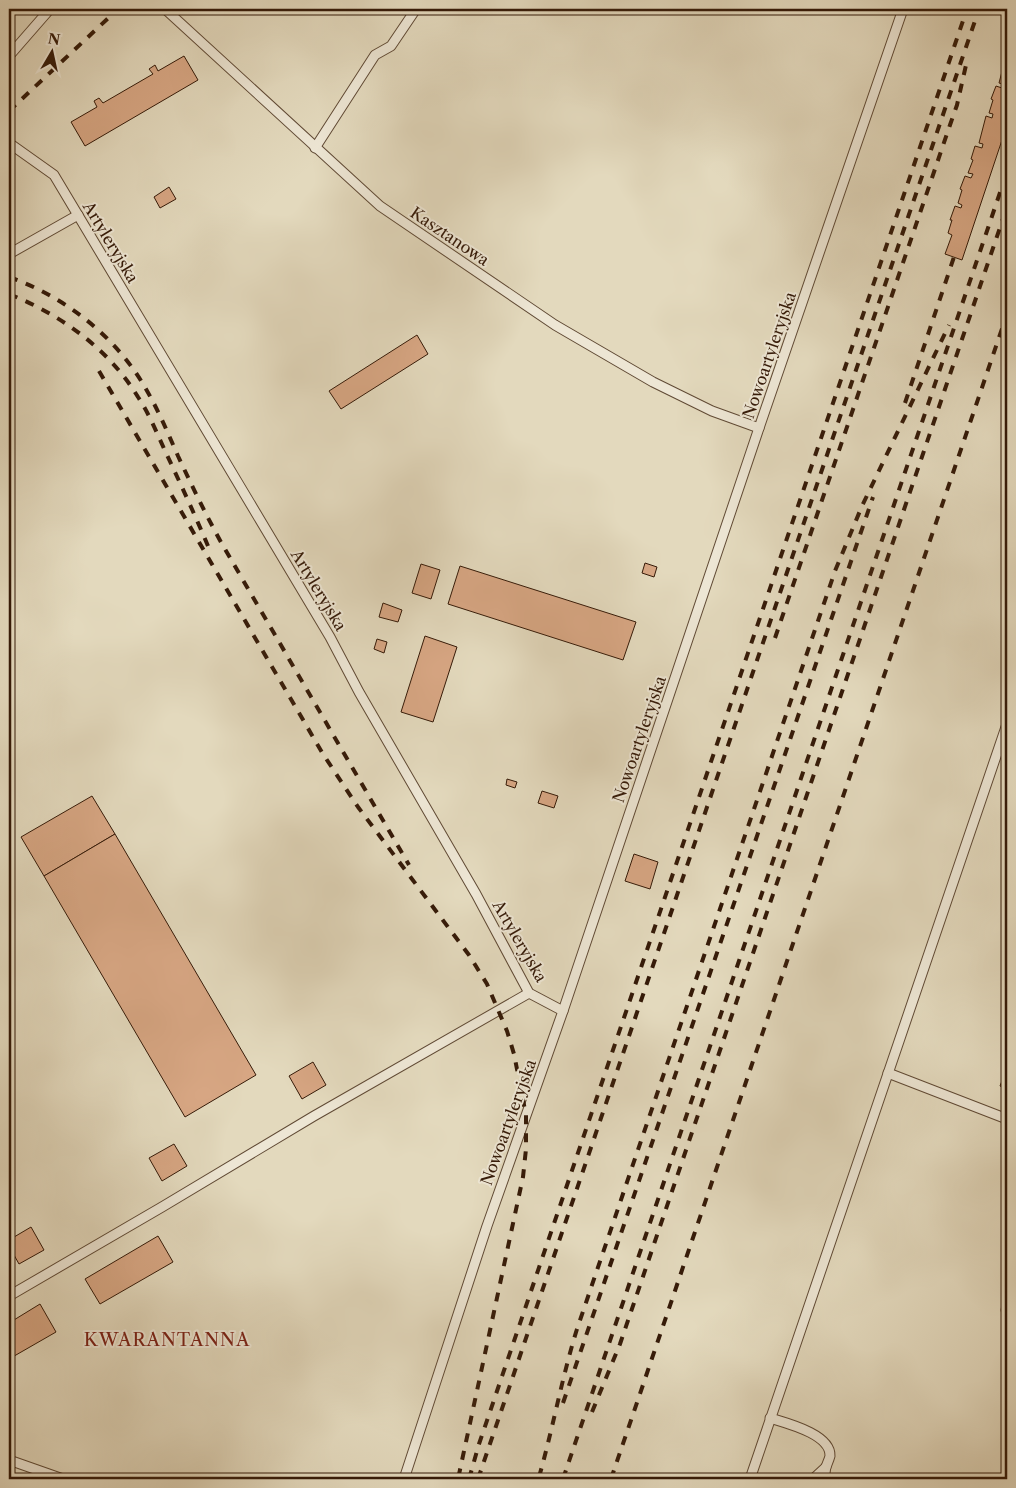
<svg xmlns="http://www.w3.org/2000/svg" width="1016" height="1488" viewBox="0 0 1016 1488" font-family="'Libre Caslon Text',serif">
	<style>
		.building { fill: #d7a683; stroke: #351a08 }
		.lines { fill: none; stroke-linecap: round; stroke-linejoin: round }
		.service-casing { stroke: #604a35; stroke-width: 11 }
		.service { stroke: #ede6d4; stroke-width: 9 }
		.rail { stroke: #351a08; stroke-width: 4; stroke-dasharray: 9 9; stroke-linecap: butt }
		.labels { text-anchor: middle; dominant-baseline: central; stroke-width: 4; stroke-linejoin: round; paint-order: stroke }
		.street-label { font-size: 16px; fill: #351a08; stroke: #ede6d4 }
		.neighbourhood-label { font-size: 18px; letter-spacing: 1px; fill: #7a1f14; stroke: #ede6d4 }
	</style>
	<rect width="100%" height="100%" fill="#e3d9bd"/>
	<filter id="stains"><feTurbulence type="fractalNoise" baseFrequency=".004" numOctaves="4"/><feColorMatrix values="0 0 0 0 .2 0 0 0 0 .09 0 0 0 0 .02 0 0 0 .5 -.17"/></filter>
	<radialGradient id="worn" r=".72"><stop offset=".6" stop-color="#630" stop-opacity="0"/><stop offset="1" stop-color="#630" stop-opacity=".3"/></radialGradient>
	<!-- building -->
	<g class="building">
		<path d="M 184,56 L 198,80 L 85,146 L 71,122 L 97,107 L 94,101 L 99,98 L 103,103 L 153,74 L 149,69 L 155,65 L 158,71 Z"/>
		<path d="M 1006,56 L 1007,125 L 962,260 L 945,254 L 952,235 L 948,233 L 952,220 L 950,220 L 955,206 L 961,208 L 962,205 L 958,203 L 962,190 L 960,189 L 965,176 L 971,178 L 973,174 L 968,173 L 973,160 L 971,159 L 975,146 L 982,148 L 983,144 L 979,143 L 986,116 L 992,118 L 993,114 L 989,113 L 993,100 L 991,99 L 996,86 L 1002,88 L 1003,84 L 999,83 Z"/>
		<path d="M 169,187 L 176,199 L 160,208 L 154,197 Z"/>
		<path d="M 417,335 L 428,354 L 341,409 L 329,391 Z"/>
		<path d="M 645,563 L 657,567 L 654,577 L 642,573 Z"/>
		<path d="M 421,564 L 440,570 L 431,599 L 412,593 Z"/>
		<path d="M 460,566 L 636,622 L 623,660 L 448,604 Z"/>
		<path d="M 383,603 L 402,610 L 398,622 L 379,617 Z"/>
		<path d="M 425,636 L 457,647 L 433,722 L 401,712 Z"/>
		<path d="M 377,639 L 387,642 L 384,653 L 374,649 Z"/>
		<path d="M 507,779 L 517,782 L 515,788 L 506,785 Z"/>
		<path d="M 542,791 L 558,796 L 554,808 L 538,803 Z"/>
		<path d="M 92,796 L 115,834 L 44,876 L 21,837 Z"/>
		<path d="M 115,834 L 256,1075 L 185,1117 L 44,876 Z"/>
		<path d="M 634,854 L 658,862 L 650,889 L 625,881 Z"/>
		<path d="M 313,1062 L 326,1085 L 302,1099 L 289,1076 Z"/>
		<path d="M 1007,1068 L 1007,1089 L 1000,1086 Z"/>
		<path d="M 174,1144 L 187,1166 L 162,1181 L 149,1158 Z"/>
		<path d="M 31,1227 L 44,1250 L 19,1264 L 9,1246 L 9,1240 Z"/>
		<path d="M 158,1236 L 173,1262 L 100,1304 L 85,1279 Z"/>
		<path d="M 40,1304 L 56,1332 L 9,1359 L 9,1323 Z"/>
	</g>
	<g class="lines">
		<defs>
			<g id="service">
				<path d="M 165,9 L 380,206 L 555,325 L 653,382 L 712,411 L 759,428"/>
				<path d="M 9,56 L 50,9"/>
				<path d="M 9,143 L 54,175 L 330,637 L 359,692 L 476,894 L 529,993 L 563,1011"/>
				<path d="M 315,148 L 375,55 L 391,46 L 416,9"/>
				<path d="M 9,254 L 78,215"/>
				<path d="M 888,1073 L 1007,1119"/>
				<path d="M 9,1296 L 162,1207 L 314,1116 L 529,993"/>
				<path d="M 1006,1310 L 1007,1310"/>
				<path d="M 770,1418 C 786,1423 831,1434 830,1456 C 829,1460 827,1464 826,1467 C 825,1471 825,1475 824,1479"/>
				<path d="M 9,1460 L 63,1479"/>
				<path d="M 404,1479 L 487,1226 L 563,1011 L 759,428 L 903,9"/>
				<path d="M 750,1479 L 1007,724"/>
				<path d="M 813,1479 L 826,1467"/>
			</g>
		</defs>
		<!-- service casing -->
		<use href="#service" class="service-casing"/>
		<!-- service -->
		<use href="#service" class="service"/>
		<!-- rail -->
		<g class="rail">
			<path d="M 9,111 L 118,9"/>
			<path d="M 9,277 C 63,296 113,334 143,384 C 157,407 167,431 178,456 C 192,486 206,515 222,544 L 409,865"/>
			<path d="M 9,294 C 61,315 108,348 138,397 C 150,415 158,436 167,455 C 181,485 195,515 208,546"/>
			<path d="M 99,371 L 323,754 L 358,807 L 469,955 L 487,984 L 507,1031 L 514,1054 L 526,1115 L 526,1149 L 523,1177 L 458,1479"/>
			<path d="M 905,403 L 954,257"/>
			<path d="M 775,638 L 950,125 L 957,105 L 966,65"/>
			<path d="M 563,1403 L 873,497"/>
			<path d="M 592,1412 L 620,1344 L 1007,207"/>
			<path d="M 539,1477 C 553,1428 562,1377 577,1329 L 835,571 L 862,506 L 949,325"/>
			<path d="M 469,1479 L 479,1444 L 967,9"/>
			<path d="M 478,1479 L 979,9"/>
			<path d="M 563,1479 L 1007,172"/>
			<path d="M 611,1479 L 1007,314"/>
		</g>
	</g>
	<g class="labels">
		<!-- street labels -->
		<g class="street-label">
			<text transform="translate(450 236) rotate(34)">Kasztanowa</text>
			<text transform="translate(111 242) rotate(59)">Artyleryjska</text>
			<text transform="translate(769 355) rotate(-71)">Nowoartyleryjska</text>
			<text transform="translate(319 590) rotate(59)">Artyleryjska</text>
			<text transform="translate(639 739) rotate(-71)">Nowoartyleryjska</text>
			<text transform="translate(520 941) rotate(60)">Artyleryjska</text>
			<text transform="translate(508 1122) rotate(-70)">Nowoartyleryjska</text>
		</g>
		<!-- neighbourhood labels -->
		<g class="neighbourhood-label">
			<text x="167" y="1340">KWARANTANNA</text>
		</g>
	</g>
	<!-- margin -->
	<rect width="1016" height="1488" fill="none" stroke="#e3d9bd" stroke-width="30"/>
	<rect x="10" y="10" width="996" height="1468" fill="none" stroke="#351a08" stroke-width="2.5"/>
	<rect x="15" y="15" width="986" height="1458" fill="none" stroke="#351a08"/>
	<!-- north arrow -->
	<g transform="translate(52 52) rotate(9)" stroke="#ede6d4" stroke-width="4" paint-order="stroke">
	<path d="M0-4L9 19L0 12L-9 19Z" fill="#351a08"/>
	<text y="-8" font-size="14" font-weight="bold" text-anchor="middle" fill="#351a08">N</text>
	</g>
	<rect width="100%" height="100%" filter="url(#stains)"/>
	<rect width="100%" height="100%" fill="url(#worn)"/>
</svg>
